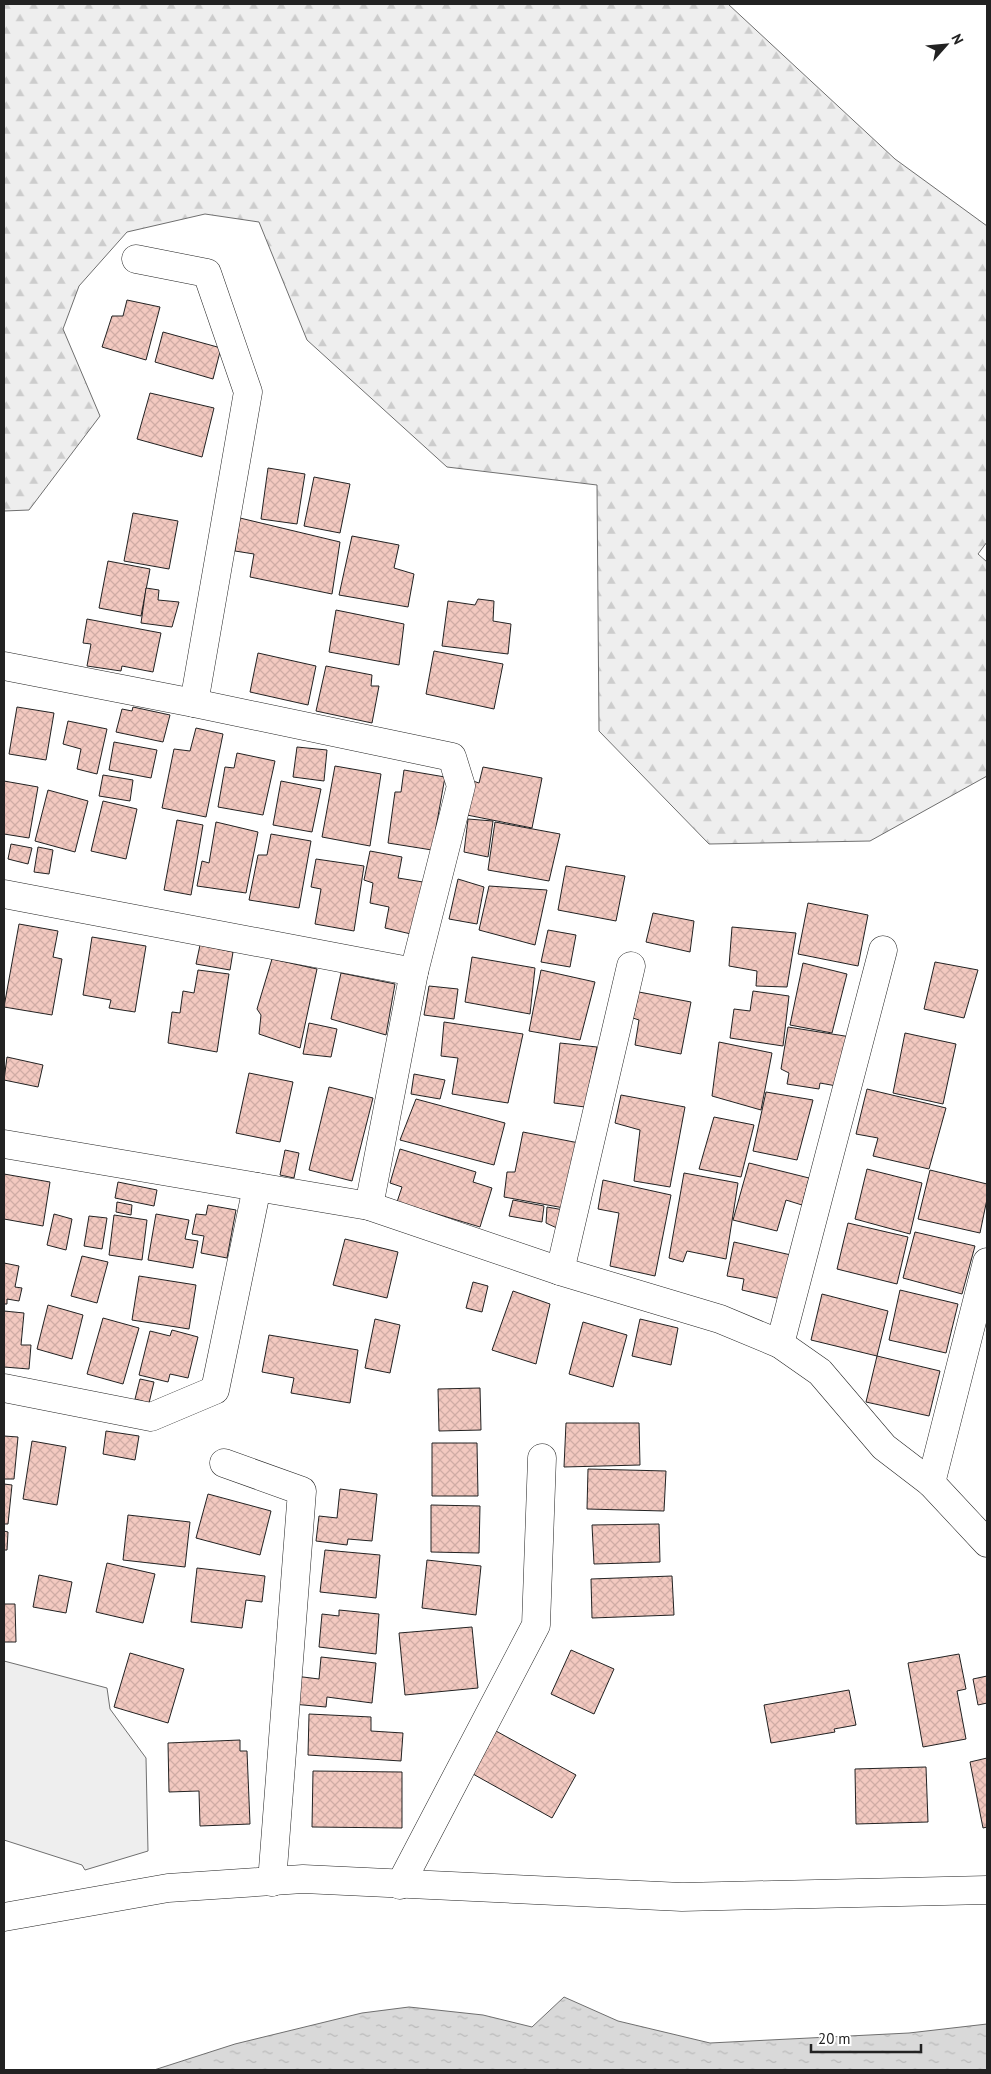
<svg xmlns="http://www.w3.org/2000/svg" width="991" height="2074" viewBox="0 0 991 2074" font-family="'PT Sans',sans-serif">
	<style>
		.green { fill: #eee; stroke: #6f6f6f }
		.forest { fill: url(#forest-firs); stroke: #6f6f6f }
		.water { fill: url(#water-ripples); stroke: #6f6f6f }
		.building { fill: url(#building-cross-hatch); stroke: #222 }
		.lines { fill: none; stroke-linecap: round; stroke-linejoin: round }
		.minor-casing { stroke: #222; stroke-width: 29 }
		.minor { stroke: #fff; stroke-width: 28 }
	</style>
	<defs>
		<pattern id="forest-firs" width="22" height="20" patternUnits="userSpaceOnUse" patternTransform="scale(1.25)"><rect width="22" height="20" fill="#eee"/><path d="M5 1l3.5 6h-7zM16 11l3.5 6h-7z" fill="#ccc"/></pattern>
		<pattern id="water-ripples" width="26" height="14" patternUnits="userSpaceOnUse" patternTransform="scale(1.25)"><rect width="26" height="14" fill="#d9d9d9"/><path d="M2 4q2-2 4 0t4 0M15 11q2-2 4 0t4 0" fill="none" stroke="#bababa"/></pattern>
		<pattern id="building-cross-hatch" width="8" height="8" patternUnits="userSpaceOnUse" patternTransform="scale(1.25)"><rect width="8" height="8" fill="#f3c9c0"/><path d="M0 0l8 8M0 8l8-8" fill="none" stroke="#d0aca5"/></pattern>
	</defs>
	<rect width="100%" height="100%" fill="#fff"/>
	<!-- green -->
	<path class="green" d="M 4,1661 L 107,1688 L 110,1709 L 146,1758 L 148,1851 L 85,1870 L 82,1865 L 4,1840 Z"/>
	<!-- forest -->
	<path class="forest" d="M 4,4 L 728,4 L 895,159 L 987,226 L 987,542 L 978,554 L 987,562 L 987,776 L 870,841 L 709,844 L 599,731 L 597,485 L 447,467 L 307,340 L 259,222 L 205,214 L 127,232 L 79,286 L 63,329 L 100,416 L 29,510 L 4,511 Z"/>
	<!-- water -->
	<path class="water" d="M 564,1997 L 618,2021 L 710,2043 L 909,2033 L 987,2024 L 987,2070 L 154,2070 L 235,2044 L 362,2013 L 409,2007 L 483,2015 L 532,2027 Z"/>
	<!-- building -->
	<g class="building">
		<path d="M 127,300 L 160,307 L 146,360 L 102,347 L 112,316 L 123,316 Z"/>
		<path d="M 163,332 L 221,348 L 213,379 L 155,362 Z"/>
		<path d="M 150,393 L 214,408 L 202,457 L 137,439 Z"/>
		<path d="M 268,468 L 305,474 L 297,524 L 261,519 Z"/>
		<path d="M 314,477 L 350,484 L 340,533 L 304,526 Z"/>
		<path d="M 133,513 L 178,521 L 169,569 L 124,561 Z"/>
		<path d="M 240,518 L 340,542 L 332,594 L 250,577 L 254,554 L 235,551 Z"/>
		<path d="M 352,536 L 399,545 L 394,568 L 414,574 L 408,607 L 339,595 Z"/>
		<path d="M 108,561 L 150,569 L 141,616 L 99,608 Z"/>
		<path d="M 146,588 L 159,590 L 158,600 L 179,602 L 172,627 L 141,623 Z"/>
		<path d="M 478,599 L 494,601 L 493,621 L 511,624 L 508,654 L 442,646 L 448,601 L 475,605 Z"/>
		<path d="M 336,610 L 404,624 L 399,665 L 329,652 Z"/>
		<path d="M 87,619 L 161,633 L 153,672 L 122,666 L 121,671 L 87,666 L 91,644 L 83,643 Z"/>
		<path d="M 434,651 L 503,664 L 494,709 L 426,694 Z"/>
		<path d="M 258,653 L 316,666 L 308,705 L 250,692 Z"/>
		<path d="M 326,666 L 372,675 L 371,686 L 379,686 L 372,723 L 316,711 Z"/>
		<path d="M 17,707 L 54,713 L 46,760 L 9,754 Z"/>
		<path d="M 133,707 L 170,715 L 163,742 L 116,732 L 122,709 L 132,711 Z"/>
		<path d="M 68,721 L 107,729 L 97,774 L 77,769 L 81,749 L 63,744 Z"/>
		<path d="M 196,728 L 223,734 L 206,817 L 162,808 L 174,749 L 190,751 Z"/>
		<path d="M 114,742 L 157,750 L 151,778 L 109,770 Z"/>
		<path d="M 297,747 L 327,750 L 324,781 L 293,777 Z"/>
		<path d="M 237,753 L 275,761 L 263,815 L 218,807 L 225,767 L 234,768 Z"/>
		<path d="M 335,766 L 381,774 L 370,846 L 322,837 Z"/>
		<path d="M 483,767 L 542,778 L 532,828 L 467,815 L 473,781 L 479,783 Z"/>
		<path d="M 404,770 L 445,777 L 432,850 L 388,843 L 395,792 L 401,792 Z"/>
		<path d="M 103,775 L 133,780 L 130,801 L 99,796 Z"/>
		<path d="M 4,781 L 38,787 L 29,838 L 4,834 Z"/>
		<path d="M 281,781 L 321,789 L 312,832 L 273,825 Z"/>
		<path d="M 48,790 L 88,801 L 75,852 L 35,841 Z"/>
		<path d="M 103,801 L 137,809 L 126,859 L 91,851 Z"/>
		<path d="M 468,819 L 493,821 L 488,857 L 464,852 Z"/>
		<path d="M 177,820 L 203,825 L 191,895 L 164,890 Z"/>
		<path d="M 216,822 L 258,832 L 246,893 L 197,886 L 202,861 L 209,863 Z"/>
		<path d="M 495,822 L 560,834 L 549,881 L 488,870 Z"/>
		<path d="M 271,834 L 311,841 L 299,908 L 249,900 L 258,855 L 267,855 Z"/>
		<path d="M 11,844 L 32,848 L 28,864 L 8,859 Z"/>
		<path d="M 38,847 L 53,850 L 49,874 L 34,872 Z"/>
		<path d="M 370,851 L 402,857 L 398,878 L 423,882 L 411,934 L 385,928 L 389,907 L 370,903 L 373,883 L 364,880 Z"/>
		<path d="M 316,859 L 364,866 L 354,931 L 315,924 L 321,889 L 311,887 Z"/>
		<path d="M 566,866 L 625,876 L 616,921 L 558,910 Z"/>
		<path d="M 458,879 L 484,887 L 477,924 L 449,919 Z"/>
		<path d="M 489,886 L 547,890 L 535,945 L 479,930 Z"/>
		<path d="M 808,903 L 868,915 L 858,966 L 798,954 Z"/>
		<path d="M 653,913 L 694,921 L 690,952 L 646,942 Z"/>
		<path d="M 19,924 L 58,931 L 53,957 L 62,959 L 52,1015 L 4,1007 Z"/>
		<path d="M 732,927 L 796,933 L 787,987 L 756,986 L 757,971 L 729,966 Z"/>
		<path d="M 548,930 L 576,935 L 570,967 L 541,962 Z"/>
		<path d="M 92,937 L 146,946 L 135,1012 L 109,1008 L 111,1000 L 83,995 Z"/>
		<path d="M 200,945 L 233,952 L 230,970 L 196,964 Z"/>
		<path d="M 472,957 L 535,968 L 530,1014 L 465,1002 Z"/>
		<path d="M 272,959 L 317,969 L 300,1048 L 259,1034 L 261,1015 L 257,1009 Z"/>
		<path d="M 935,962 L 978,970 L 964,1018 L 924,1009 Z"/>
		<path d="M 803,963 L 847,974 L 832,1033 L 790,1025 Z"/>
		<path d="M 198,970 L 229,974 L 217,1052 L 168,1043 L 172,1012 L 180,1013 L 183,991 L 194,993 Z"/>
		<path d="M 541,970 L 595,982 L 580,1040 L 529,1031 Z"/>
		<path d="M 341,973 L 395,984 L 386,1035 L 331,1019 Z"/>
		<path d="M 429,986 L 458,989 L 454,1019 L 424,1015 Z"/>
		<path d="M 753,991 L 789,996 L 783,1046 L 730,1038 L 734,1009 L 750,1011 Z"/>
		<path d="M 639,992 L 691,1002 L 681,1054 L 635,1045 L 639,1020 L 633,1018 Z"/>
		<path d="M 444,1022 L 523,1034 L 508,1103 L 452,1094 L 458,1058 L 441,1056 Z"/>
		<path d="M 309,1023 L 337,1029 L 331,1057 L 303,1054 Z"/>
		<path d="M 788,1027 L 851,1037 L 842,1087 L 820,1083 L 819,1089 L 787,1084 L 789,1073 L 781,1069 Z"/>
		<path d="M 905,1033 L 956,1044 L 943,1104 L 893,1093 Z"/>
		<path d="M 719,1042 L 772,1053 L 761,1110 L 712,1096 Z"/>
		<path d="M 560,1043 L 597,1047 L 585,1107 L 554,1103 Z"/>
		<path d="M 7,1057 L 43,1065 L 38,1087 L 4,1080 Z"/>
		<path d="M 249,1073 L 293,1082 L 280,1142 L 236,1133 Z"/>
		<path d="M 414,1074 L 445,1080 L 440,1099 L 411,1094 Z"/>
		<path d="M 329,1087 L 373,1098 L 352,1181 L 309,1170 Z"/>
		<path d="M 867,1089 L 946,1108 L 929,1169 L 873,1156 L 878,1138 L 856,1134 Z"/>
		<path d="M 766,1092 L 813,1100 L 797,1160 L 753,1151 Z"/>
		<path d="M 621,1095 L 685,1107 L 670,1187 L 634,1181 L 640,1130 L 615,1123 Z"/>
		<path d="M 416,1099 L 505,1123 L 494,1165 L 400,1140 Z"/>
		<path d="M 714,1117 L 754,1125 L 741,1177 L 699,1169 Z"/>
		<path d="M 523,1132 L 579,1143 L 564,1208 L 504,1197 L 507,1172 L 515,1172 Z"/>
		<path d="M 400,1149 L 476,1172 L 473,1182 L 492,1188 L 480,1227 L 397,1202 L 402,1187 L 390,1183 Z"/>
		<path d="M 285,1150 L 299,1153 L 294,1178 L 280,1175 Z"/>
		<path d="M 749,1163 L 809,1178 L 802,1205 L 786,1200 L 777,1231 L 733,1220 Z"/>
		<path d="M 867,1169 L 922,1183 L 910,1234 L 855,1219 Z"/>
		<path d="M 930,1170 L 987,1184 L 987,1199 L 980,1233 L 918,1219 Z"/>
		<path d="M 684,1173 L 738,1183 L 726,1259 L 687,1251 L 683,1262 L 669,1258 Z"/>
		<path d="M 4,1174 L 50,1182 L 43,1226 L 4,1219 Z"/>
		<path d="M 603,1180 L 671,1195 L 655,1276 L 610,1266 L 619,1213 L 598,1209 Z"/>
		<path d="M 118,1182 L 157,1190 L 154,1206 L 115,1198 Z"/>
		<path d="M 513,1200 L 544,1206 L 542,1222 L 509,1216 Z"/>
		<path d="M 117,1202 L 132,1205 L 131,1215 L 116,1212 Z"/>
		<path d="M 208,1205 L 236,1210 L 227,1258 L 201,1253 L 204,1236 L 192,1234 L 196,1214 L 206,1215 Z"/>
		<path d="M 547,1207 L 564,1210 L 559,1229 L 546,1223 Z"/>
		<path d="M 54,1214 L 72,1219 L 66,1250 L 47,1245 Z"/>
		<path d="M 156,1214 L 189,1220 L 185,1239 L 198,1241 L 193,1268 L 148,1260 Z"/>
		<path d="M 114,1215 L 147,1220 L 142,1260 L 109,1255 Z"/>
		<path d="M 89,1216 L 107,1218 L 102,1249 L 84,1246 Z"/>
		<path d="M 848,1223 L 908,1237 L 897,1284 L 837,1269 Z"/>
		<path d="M 915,1232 L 975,1246 L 962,1294 L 903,1278 Z"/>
		<path d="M 345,1239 L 398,1252 L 387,1298 L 333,1285 Z"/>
		<path d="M 734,1242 L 791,1255 L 781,1299 L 742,1290 L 744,1279 L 727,1276 Z"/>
		<path d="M 82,1256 L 108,1262 L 97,1303 L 71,1296 Z"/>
		<path d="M 4,1263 L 19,1266 L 15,1287 L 22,1288 L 19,1301 L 7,1299 L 7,1304 L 4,1304 Z"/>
		<path d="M 139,1276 L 196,1285 L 189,1329 L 132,1320 Z"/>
		<path d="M 473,1282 L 488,1286 L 482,1312 L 466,1308 Z"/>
		<path d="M 900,1290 L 958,1304 L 946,1353 L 889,1340 Z"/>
		<path d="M 513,1291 L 550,1304 L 536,1364 L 492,1350 Z"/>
		<path d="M 822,1294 L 888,1311 L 877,1356 L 811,1340 Z"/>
		<path d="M 48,1305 L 83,1315 L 72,1359 L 37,1349 Z"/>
		<path d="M 4,1311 L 24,1313 L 21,1345 L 31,1345 L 29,1369 L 4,1367 Z"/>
		<path d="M 103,1318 L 139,1328 L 123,1384 L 87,1374 Z"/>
		<path d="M 375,1319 L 400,1325 L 390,1373 L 365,1368 Z"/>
		<path d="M 640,1319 L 678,1328 L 671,1365 L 632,1356 Z"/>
		<path d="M 583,1322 L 627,1335 L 613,1387 L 569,1374 Z"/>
		<path d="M 172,1330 L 198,1337 L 188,1378 L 170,1374 L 168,1382 L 139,1375 L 150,1331 L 170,1336 Z"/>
		<path d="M 269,1335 L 358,1350 L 350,1403 L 291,1393 L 294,1378 L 262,1372 Z"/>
		<path d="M 877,1356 L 940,1371 L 929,1416 L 866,1402 Z"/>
		<path d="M 140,1379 L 154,1382 L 149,1403 L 135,1399 Z"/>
		<path d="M 480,1388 L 481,1430 L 439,1431 L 438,1389 Z"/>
		<path d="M 566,1423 L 639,1423 L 640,1465 L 564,1467 Z"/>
		<path d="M 106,1431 L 139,1436 L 135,1460 L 103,1454 Z"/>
		<path d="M 4,1436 L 18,1437 L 14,1479 L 4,1479 Z"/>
		<path d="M 32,1441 L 66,1447 L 57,1505 L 23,1499 Z"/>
		<path d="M 432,1443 L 477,1443 L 478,1496 L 432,1496 Z"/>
		<path d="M 588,1469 L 666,1471 L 664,1511 L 587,1509 Z"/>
		<path d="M 4,1484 L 12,1485 L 8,1524 L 4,1524 Z"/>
		<path d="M 340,1489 L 377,1494 L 372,1541 L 348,1539 L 347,1545 L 316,1541 L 319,1516 L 337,1518 Z"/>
		<path d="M 208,1494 L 271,1511 L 260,1555 L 196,1538 Z"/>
		<path d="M 431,1505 L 480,1506 L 479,1553 L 431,1552 Z"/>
		<path d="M 128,1515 L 190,1522 L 185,1567 L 123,1560 Z"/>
		<path d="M 659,1524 L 660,1562 L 594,1564 L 592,1525 Z"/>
		<path d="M 4,1531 L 8,1532 L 7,1550 L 4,1550 Z"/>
		<path d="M 325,1550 L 380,1555 L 376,1598 L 320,1592 Z"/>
		<path d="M 427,1560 L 481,1566 L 476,1615 L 422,1608 Z"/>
		<path d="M 107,1563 L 155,1574 L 143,1623 L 96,1612 Z"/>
		<path d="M 197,1568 L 265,1576 L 262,1602 L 246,1600 L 242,1628 L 191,1622 Z"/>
		<path d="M 39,1575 L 72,1582 L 66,1613 L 33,1607 Z"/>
		<path d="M 672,1576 L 674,1615 L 592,1618 L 591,1579 Z"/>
		<path d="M 4,1604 L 15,1604 L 16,1642 L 4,1642 Z"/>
		<path d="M 339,1610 L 379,1614 L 376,1654 L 319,1647 L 322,1614 L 339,1616 Z"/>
		<path d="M 472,1627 L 478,1688 L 405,1695 L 399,1633 Z"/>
		<path d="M 571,1650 L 614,1669 L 594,1714 L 551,1694 Z"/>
		<path d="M 130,1653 L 184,1669 L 168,1723 L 114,1707 Z"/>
		<path d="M 959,1654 L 966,1689 L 957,1691 L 966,1739 L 923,1747 L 908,1663 Z"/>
		<path d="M 321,1657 L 376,1663 L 372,1703 L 327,1697 L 326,1707 L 292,1704 L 295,1676 L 319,1679 Z"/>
		<path d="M 987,1676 L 987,1703 L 978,1705 L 973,1679 Z"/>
		<path d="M 849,1690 L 856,1725 L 834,1729 L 835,1732 L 771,1743 L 764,1705 Z"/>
		<path d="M 309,1714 L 371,1717 L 371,1731 L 403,1733 L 401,1761 L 308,1755 Z"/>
		<path d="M 496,1731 L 576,1775 L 552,1818 L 473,1774 Z"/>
		<path d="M 240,1740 L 240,1751 L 247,1751 L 250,1824 L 200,1826 L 199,1791 L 169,1792 L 168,1743 Z"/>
		<path d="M 987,1758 L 987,1827 L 983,1828 L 970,1762 Z"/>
		<path d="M 926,1767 L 928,1822 L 856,1824 L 855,1769 Z"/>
		<path d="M 313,1771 L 402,1772 L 402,1828 L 312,1827 Z"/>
	</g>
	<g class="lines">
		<defs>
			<g id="minor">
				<path d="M 136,259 L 207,273 L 248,392 L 194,703"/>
				<path d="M 4,666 L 194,703 L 452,757 L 461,786 L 414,972 L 369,1206"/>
				<path d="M 4,894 L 414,972"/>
				<path d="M 4,1144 L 369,1206 L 560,1271 L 720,1319 L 780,1344 L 820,1372 L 884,1447 L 931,1483 L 987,1543"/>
				<path d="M 560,1271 L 631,966"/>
				<path d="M 780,1344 L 883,950"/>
				<path d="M 4,1388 L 151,1417 L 215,1390 L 257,1187"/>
				<path d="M 224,1463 L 302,1491 L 272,1882"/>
				<path d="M 931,1483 L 987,1262"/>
				<path d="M 400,1885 L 536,1625 L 542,1458"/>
				<path d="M 4,1917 L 168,1888 L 303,1879 L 682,1897 L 987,1890"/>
			</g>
		</defs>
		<!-- minor casing -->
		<use href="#minor" class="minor-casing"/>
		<!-- minor -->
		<use href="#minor" class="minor"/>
	</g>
	<!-- border -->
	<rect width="991" height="2074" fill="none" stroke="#222222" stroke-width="10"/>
	<!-- north arrow -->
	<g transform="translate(946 45) rotate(63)" stroke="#ffffff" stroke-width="4" paint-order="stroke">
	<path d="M0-4L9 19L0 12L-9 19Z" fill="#222222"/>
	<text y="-8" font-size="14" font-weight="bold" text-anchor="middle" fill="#222222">N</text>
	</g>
	<!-- scale -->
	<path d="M811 2044v8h110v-8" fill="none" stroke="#222222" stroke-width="2.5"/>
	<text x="818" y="2044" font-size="15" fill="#222222" stroke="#ffffff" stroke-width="4" paint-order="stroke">20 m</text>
</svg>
